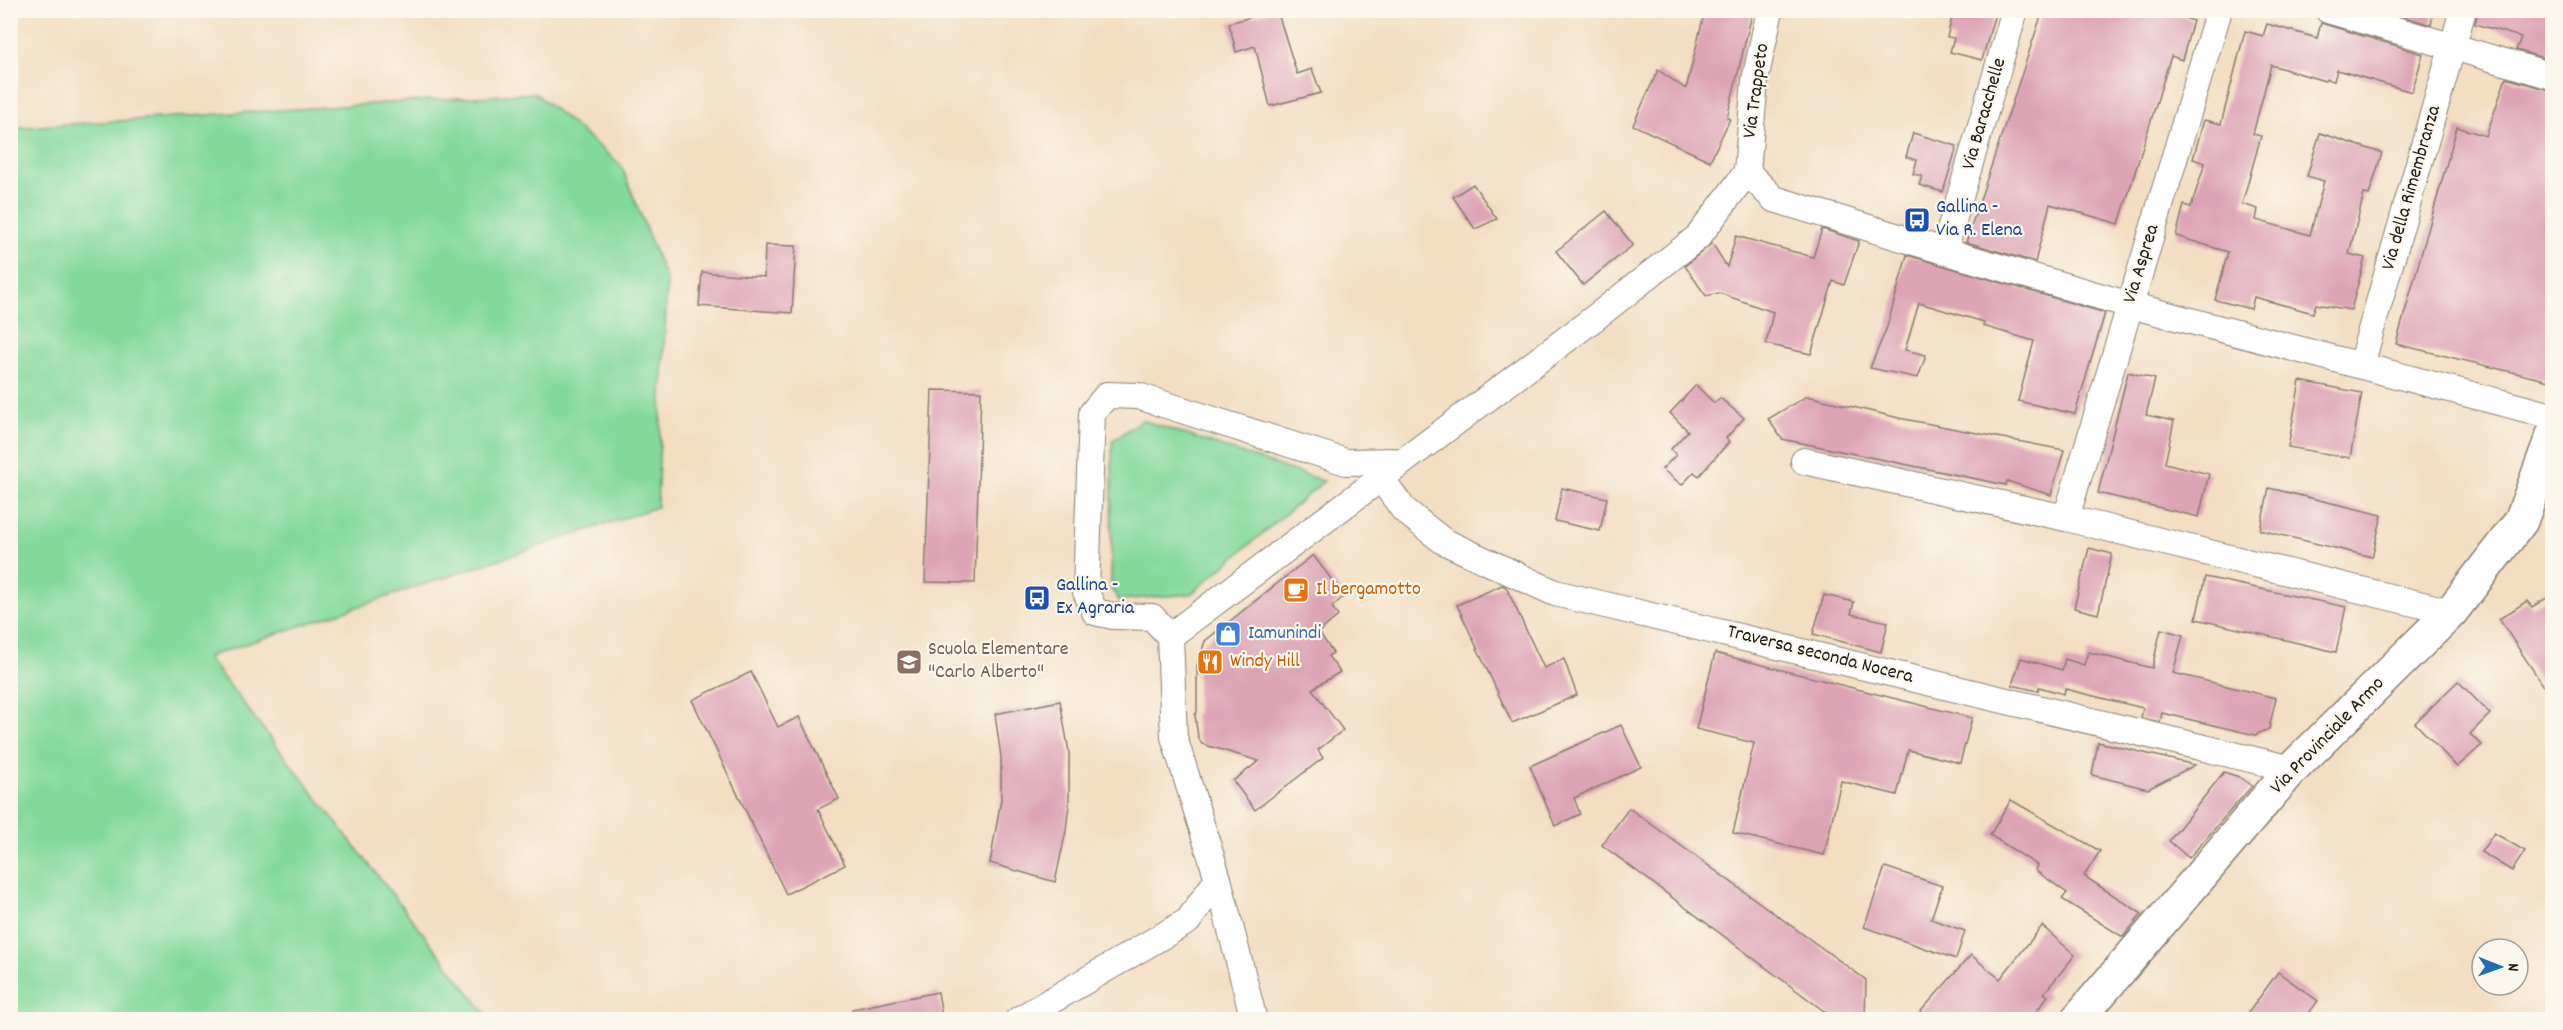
<svg xmlns="http://www.w3.org/2000/svg" width="2563" height="1030" viewBox="0 0 2563 1030" font-family="Dekko,sans-serif">
	<style>
		.green { fill: #83d99c; stroke: #507a5c; stroke-width: 1.5 }
		.building { fill: #dda4b6 }
		.lines { fill: none; stroke-linecap: round; stroke-linejoin: round }
		.street-casing { stroke: #887d6f; stroke-width: 28 }
		.secondary-casing { stroke: #887d6f; stroke-width: 36 }
		.street { stroke: #fff; stroke-width: 26 }
		.secondary { stroke: #fff; stroke-width: 33 }
		.labels { text-anchor: middle; dominant-baseline: central; stroke-width: 4.5; stroke-linejoin: round; paint-order: stroke }
		.street-label { font-size: 20px; fill: #1c1c1c; stroke: #fbf7ec }
		.transit-label { font-size: 20px; fill: #164399; stroke: #fbf7ec; text-anchor: start }
		.food-label { font-size: 20px; fill: #c56008; stroke: #fbf7ec; text-anchor: start }
		.shop-label { font-size: 20px; fill: #366cbe; stroke: #fbf7ec; text-anchor: start }
		.education-label { font-size: 20px; fill: #785e54; stroke: #fbf7ec; text-anchor: start }
	</style>
	<rect width="100%" height="100%" fill="#fbf7ec"/>
	<filter id="ink" filterUnits="userSpaceOnUse"><feTurbulence type="fractalNoise" baseFrequency=".0167" numOctaves="2"/><feDisplacementMap in="SourceGraphic" scale="12" xChannelSelector="R" yChannelSelector="G"/><feConvolveMatrix kernelMatrix="1 2 1 2 8 2 1 2 1" color-interpolation-filters="sRGB"/></filter>
	<filter id="wash" filterUnits="userSpaceOnUse"><feTurbulence type="fractalNoise" baseFrequency=".008" numOctaves="4" result="noise"/><feDisplacementMap in="SourceGraphic" scale="24" xChannelSelector="R" yChannelSelector="G"/><feGaussianBlur stdDeviation="1.35" result="paint"/><feColorMatrix in="noise" values="0 0 0 0 0 0 0 0 0 0 0 0 0 0 0 0 0 1.4 0 .05"/><feComposite in="paint" operator="in"/></filter>
	<g filter="url(#wash)">
		<rect width="100%" height="100%" fill="#f3dec2"/>
		<!-- green -->
		<g class="green">
			<path d="M 535,93 L 621,165 L 667,282 L 657,507 L 207,657 L 490,1019 L 11,1019 L 11,128 Z"/>
			<path d="M 1142,420 L 1324,481 L 1191,594 L 1119,600 L 1111,589 L 1112,441 Z"/>
		</g>
		<g id="blocks">
			<!-- building -->
			<g class="building">
				<path d="M 1277,10 L 1297,74 L 1312,69 L 1321,93 L 1270,106 L 1255,46 L 1236,52 L 1229,23 Z"/>
				<path d="M 1705,10 L 1753,10 L 1727,118 L 1730,119 L 1710,161 L 1633,125 L 1658,70 L 1686,89 Z"/>
				<path d="M 1954,10 L 1996,10 L 1982,60 L 1950,52 L 1954,38 L 1947,37 Z"/>
				<path d="M 2043,10 L 2164,10 L 2193,21 L 2182,60 L 2171,56 L 2119,224 L 2050,204 L 2035,262 L 1966,242 Z"/>
				<path d="M 2383,10 L 2434,10 L 2431,25 Z"/>
				<path d="M 2478,10 L 2553,10 L 2553,61 L 2516,50 L 2521,37 L 2475,24 Z"/>
				<path d="M 2321,23 L 2423,54 L 2412,92 L 2337,70 L 2334,81 L 2326,79 L 2325,81 L 2271,65 L 2253,134 L 2261,136 L 2242,204 L 2258,209 L 2256,220 L 2310,235 L 2324,181 L 2307,176 L 2320,133 L 2382,153 L 2369,195 L 2364,194 L 2349,254 L 2365,258 L 2351,310 L 2316,304 L 2313,313 L 2254,297 L 2251,309 L 2215,300 L 2228,252 L 2176,236 L 2184,205 L 2191,207 L 2205,163 L 2193,159 L 2204,120 L 2221,124 L 2245,31 L 2263,36 L 2267,24 L 2317,38 Z"/>
				<path d="M 2506,78 L 2553,91 L 2553,382 L 2396,344 L 2457,127 L 2486,136 Z"/>
				<path d="M 1913,133 L 1957,146 L 1943,192 L 1919,185 L 1922,176 L 1913,174 L 1917,160 L 1906,157 Z"/>
				<path d="M 1473,184 L 1497,219 L 1475,229 L 1453,197 Z"/>
				<path d="M 1606,211 L 1633,245 L 1583,285 L 1556,251 Z"/>
				<path d="M 1822,229 L 1859,241 L 1844,285 L 1833,281 L 1811,354 L 1766,344 L 1773,312 L 1719,293 L 1706,296 L 1685,266 L 1712,243 L 1727,267 L 1736,236 L 1813,257 Z"/>
				<path d="M 765,245 L 796,246 L 792,313 L 699,306 L 702,272 L 764,277 Z"/>
				<path d="M 1907,255 L 2105,313 L 2075,414 L 2018,401 L 2034,341 L 1983,326 L 1984,322 L 1919,303 L 1905,350 L 1926,355 L 1918,378 L 1870,368 L 1887,327 Z"/>
				<path d="M 2128,372 L 2155,379 L 2146,415 L 2174,421 L 2165,463 L 2209,474 L 2199,517 L 2098,493 Z"/>
				<path d="M 2300,381 L 2362,393 L 2350,458 L 2288,447 Z"/>
				<path d="M 1696,385 L 1714,403 L 1720,398 L 1744,418 L 1726,438 L 1729,442 L 1699,476 L 1694,472 L 1682,485 L 1662,469 L 1676,455 L 1671,449 L 1688,431 L 1670,413 Z"/>
				<path d="M 932,390 L 981,391 L 975,583 L 925,582 Z"/>
				<path d="M 1807,396 L 1899,418 L 2064,450 L 2051,495 L 2007,481 L 2006,485 L 1782,439 L 1768,419 Z"/>
				<path d="M 1562,488 L 1607,498 L 1600,531 L 1555,521 Z"/>
				<path d="M 2269,488 L 2382,515 L 2372,557 L 2260,530 Z"/>
				<path d="M 2089,548 L 2112,554 L 2098,614 L 2074,608 Z"/>
				<path d="M 1313,555 L 1344,596 L 1332,607 L 1338,616 L 1319,632 L 1333,653 L 1328,656 L 1340,672 L 1312,689 L 1343,730 L 1318,750 L 1323,758 L 1255,810 L 1233,781 L 1259,761 L 1202,744 L 1198,737 L 1195,715 L 1197,712 L 1197,666 L 1205,641 Z"/>
				<path d="M 2205,577 L 2346,607 L 2336,652 L 2196,619 Z"/>
				<path d="M 1502,585 L 1506,587 L 1544,668 L 1564,659 L 1577,695 L 1512,723 L 1457,605 Z"/>
				<path d="M 2553,594 L 2553,700 L 2499,619 L 2527,601 L 2532,607 Z"/>
				<path d="M 1824,595 L 1854,602 L 1851,614 L 1888,622 L 1881,652 L 1813,634 Z"/>
				<path d="M 2161,629 L 2183,635 L 2173,673 L 2276,698 L 2269,729 L 2255,735 L 2162,713 L 2160,722 L 2141,718 L 2143,708 L 2065,689 L 2064,694 L 2039,687 L 2038,691 L 2012,685 L 2021,658 L 2062,670 L 2065,659 L 2084,665 L 2088,652 L 2152,668 Z"/>
				<path d="M 1715,653 L 1972,718 L 1960,763 L 1908,750 L 1897,795 L 1841,781 L 1824,855 L 1733,833 L 1754,743 L 1696,729 Z"/>
				<path d="M 751,672 L 778,727 L 799,717 L 839,799 L 818,809 L 845,865 L 786,894 L 692,700 Z"/>
				<path d="M 2458,681 L 2490,714 L 2470,734 L 2482,745 L 2457,767 L 2415,723 Z"/>
				<path d="M 1060,701 L 1069,752 L 1069,804 L 1066,831 L 1055,882 L 990,863 L 1001,799 L 1001,757 L 995,714 Z"/>
				<path d="M 1621,725 L 1641,767 L 1574,798 L 1580,814 L 1555,826 L 1530,766 Z"/>
				<path d="M 2098,742 L 2195,765 L 2148,789 L 2092,775 Z"/>
				<path d="M 2224,772 L 2239,777 L 2252,786 L 2189,858 L 2169,841 Z"/>
				<path d="M 2011,800 L 2100,851 L 2084,876 L 2142,914 L 2123,937 L 2062,899 L 2067,893 L 2035,870 L 2037,865 L 1990,835 Z"/>
				<path d="M 1629,808 L 1866,980 L 1865,1020 L 1836,1020 L 1602,845 Z"/>
				<path d="M 2494,833 L 2525,851 L 2512,871 L 2481,852 Z"/>
				<path d="M 1885,867 L 1942,886 L 1931,919 L 1965,931 L 1956,959 L 1864,927 Z"/>
				<path d="M 2042,926 L 2075,955 L 2044,993 L 2048,996 L 2030,1020 L 1913,1020 L 1971,955 L 2000,979 Z"/>
				<path d="M 2278,972 L 2318,1001 L 2304,1020 L 2243,1020 Z"/>
				<path d="M 938,992 L 942,1016 L 925,1020 L 853,1020 L 852,1009 Z"/>
			</g>
		</g>
	</g>
	<g filter="url(#ink)">
		<use href="#blocks" fill-opacity="0" stroke="#887d6f" stroke-width="1.5"/>
		<g class="lines">
			<defs>
				<g id="street">
					<path d="M 2328,10 L 2552,76"/>
					<path d="M 1747,172 L 1755,80 L 1770,10"/>
					<path d="M 1944,251 L 2015,10"/>
					<path d="M 2361,365 L 2463,10"/>
					<path d="M 1401,461 L 1346,462 L 1138,396 L 1107,395 L 1092,413 L 1086,592 L 1095,612 L 1113,616 L 1152,617 L 1170,636 L 1592,320 L 1698,237 L 1747,172 L 1774,199 L 1944,251 L 2130,305 L 2552,416"/>
					<path d="M 1804,461 L 2066,518 L 2451,612"/>
					<path d="M 1380,477 L 1404,510 L 1443,541 L 1555,593 L 2292,769"/>
					<path d="M 2066,518 L 2219,10"/>
					<path d="M 1170,636 L 1174,737 L 1218,879 L 1254,1020"/>
					<path d="M 1018,1020 L 1188,921 L 1218,879"/>
				</g>
				<path id="secondary" d="M 2077,1020 L 2292,769 L 2451,612 L 2521,521 L 2552,437"/>
			</defs>
			<!-- street casing -->
			<use href="#street" class="street-casing"/>
			<!-- secondary casing -->
			<use href="#secondary" class="secondary-casing"/>
			<!-- street -->
			<use href="#street" class="street"/>
			<!-- secondary -->
			<use href="#secondary" class="secondary"/>
		</g>
	</g>
	<!-- icons -->
	<defs>
		<symbol id="bus-square" viewBox="-11 -11 22 22"><rect x="-9" y="-9" width="18" height="18" rx="4" fill="#1a4fb4" stroke="#fbf7ec"/><path d="M-5-6H5V4H4V6H2V4H-2V6H-4V4H-5ZM-3.5-4V0h7V-4ZM-3.5 1.2v1.5H-2V1.2ZM2 1.2v1.5H3.5V1.2Z" fill="#fff"/></symbol>
		<symbol id="cafe-square" viewBox="-11 -11 22 22"><rect x="-9" y="-9" width="18" height="18" rx="4" fill="#e8710a" stroke="#fbf7ec"/><path d="M-5.5-4.5H6V0H3Q3 3.5 0 3.5H-2.5Q-5.5 3.5-5.5 0ZM3-3.2v2h1.7v-2ZM-6 4.5H4V6H-6Z" fill="#fff"/></symbol>
		<symbol id="shop-square" viewBox="-11 -11 22 22"><rect x="-9" y="-9" width="18" height="18" rx="4" fill="#3f7fe0" stroke="#fbf7ec"/><path d="M-5-2.5h2.3a2.7 3.5 0 0 1 5.4 0H5L5.5 6h-11ZM-1.5-2.5h3a1.5 2.3 0 0 0-3 0Z" fill="#fff"/></symbol>
		<symbol id="school-square" viewBox="-11 -11 22 22"><rect x="-9" y="-9" width="18" height="18" rx="4" fill="#8d6e63" stroke="#fbf7ec"/><path d="M0-5L7-2L0 1L-7-2ZM-4 1L0 2.5L4 1V4Q0 6-4 4Z" fill="#fff"/></symbol>
		<symbol id="restaurant-square" viewBox="-11 -11 22 22"><rect x="-9" y="-9" width="18" height="18" rx="4" fill="#e8710a" stroke="#fbf7ec"/><path d="M-5-6h1v4h1v-4h1v4h1v-4h1v5L-1.5 .5V6h-2V.5L-5-1ZM5-6V6H3V1.5H1.5Q1.5-4 5-6Z" fill="#fff"/></symbol>
	</defs>
	<g fill-rule="evenodd">
		<use href="#bus-square" x="1902" y="205" width="30" height="30"/>
		<use href="#cafe-square" x="1281" y="575" width="30" height="30"/>
		<use href="#bus-square" x="1022" y="583" width="30" height="30"/>
		<use href="#shop-square" x="1213" y="619" width="30" height="30"/>
		<use href="#school-square" x="894" y="647" width="30" height="30"/>
		<use href="#restaurant-square" x="1195" y="647" width="30" height="30"/>
	</g>
	<g class="labels">
		<!-- street labels -->
		<g class="street-label">
			<text transform="translate(1757 91) rotate(-82)">Via Trappeto</text>
			<text transform="translate(1985 114) rotate(-74)">Via Baracchelle</text>
			<text transform="translate(2412 188) rotate(-74)">Via della Rimembranza</text>
			<text transform="translate(2142 264) rotate(-73)">Via Asprea</text>
			<text transform="translate(1820 655) rotate(14)">Traversa seconda Nocera</text>
			<text transform="translate(2328 736) rotate(-46)">Via Provinciale Armo</text>
		</g>
		<!-- transit labels -->
		<g class="transit-label">
			<text x="1936" y="208">Gallina -<tspan x="1936" dy="23">Via R. Elena</tspan></text>
			<text x="1056" y="586">Gallina -<tspan x="1056" dy="23">Ex Agraria</tspan></text>
		</g>
		<!-- food labels -->
		<g class="food-label">
			<text x="1316" y="590">Il bergamotto</text>
			<text x="1230" y="662">Windy Hill</text>
		</g>
		<!-- shop labels -->
		<g class="shop-label">
			<text x="1248" y="634">Iamunindi</text>
		</g>
		<!-- education labels -->
		<g class="education-label">
			<text x="928" y="650">Scuola Elementare<tspan x="928" dy="23">"Carlo Alberto"</tspan></text>
		</g>
	</g>
	<!-- margin -->
	<rect width="2563" height="1030" fill="none" stroke="#fbf7ec" stroke-width="36"/>
	<!-- north arrow -->
	<g transform="translate(2500 967) rotate(91)"><circle r="28" fill="#fbf7ec" stroke="#a29f99" stroke-width="1.5"/>
	<path d="M0-4.5L10 22L0 15L-10 22Z" fill="#1f6fb2"/>
	<text y="-9" font-size="16" font-weight="bold" text-anchor="middle" fill="#1c1c1c">N</text>
	</g>
</svg>
